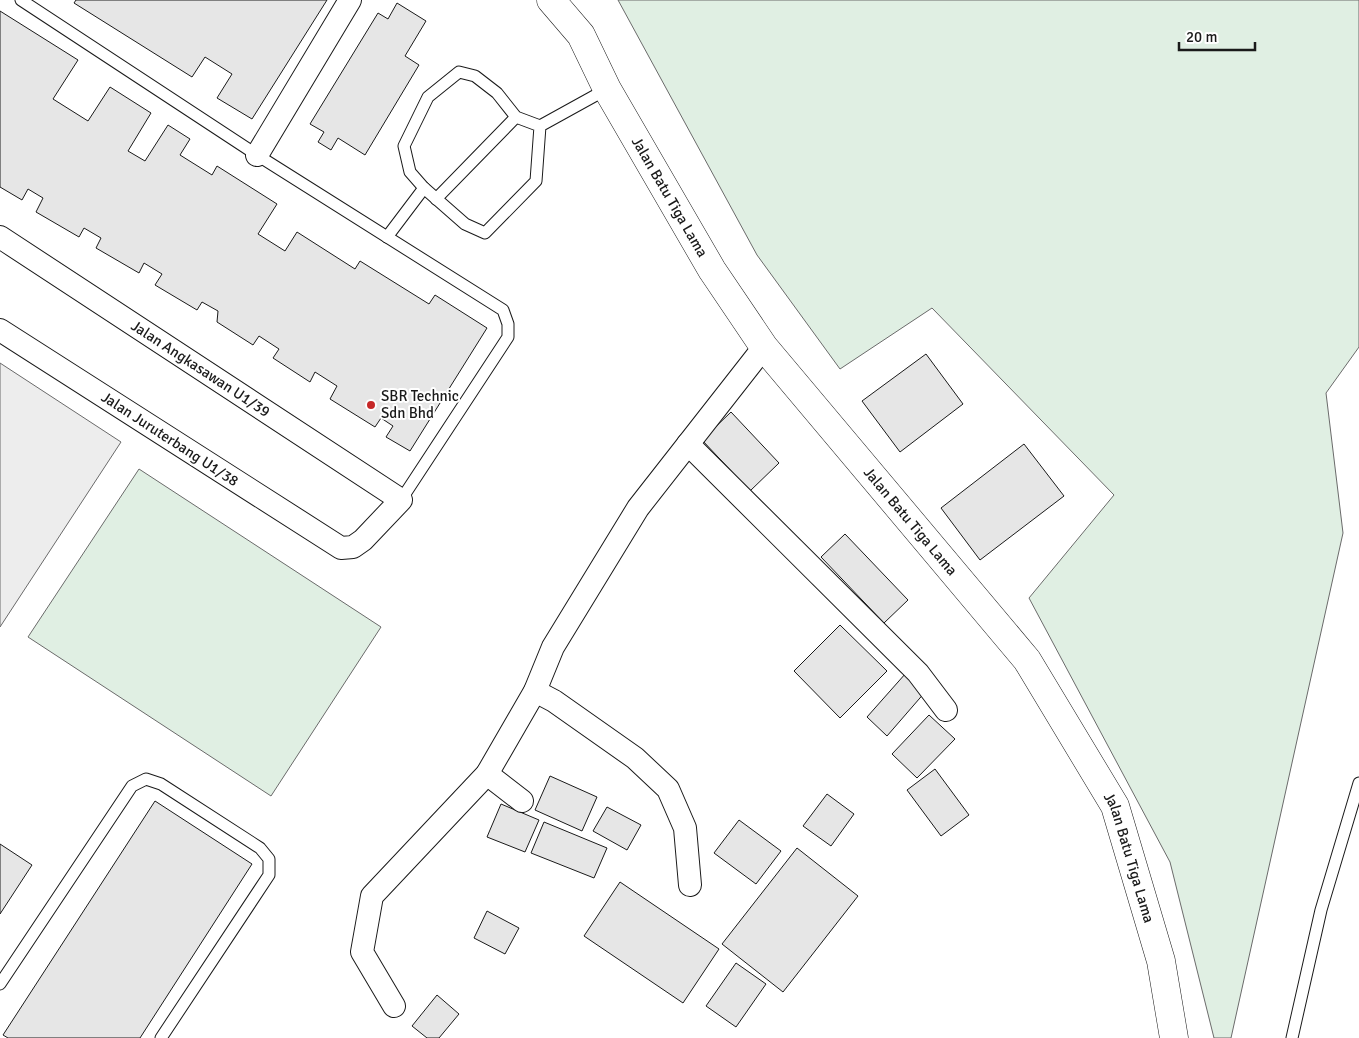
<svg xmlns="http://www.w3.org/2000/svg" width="1359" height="1038" viewBox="0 0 1359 1038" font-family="Signika,sans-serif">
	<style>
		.green { fill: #e0efe3; stroke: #6a6a6a }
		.parking { fill: #ededed; stroke: #6a6a6a }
		.building { fill: #e6e6e6; stroke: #1a1a1a }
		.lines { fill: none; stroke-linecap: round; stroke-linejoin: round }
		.service-casing { stroke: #1a1a1a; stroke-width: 13 }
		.minor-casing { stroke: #1a1a1a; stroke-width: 24 }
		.tertiary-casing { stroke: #1a1a1a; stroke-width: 29 }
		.service { stroke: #fff; stroke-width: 11 }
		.minor { stroke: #fff; stroke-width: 22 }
		.tertiary { stroke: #fff; stroke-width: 28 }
		.poi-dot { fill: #c62828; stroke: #fff; stroke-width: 2 }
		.labels { text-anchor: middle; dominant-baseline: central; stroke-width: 4; stroke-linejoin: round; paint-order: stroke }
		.street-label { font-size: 15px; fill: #1a1a1a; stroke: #fff }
		.poi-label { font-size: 15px; fill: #1a1a1a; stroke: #fff; text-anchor: start }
	</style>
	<rect width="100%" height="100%" fill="#fff"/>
	<!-- green -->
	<g class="green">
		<path d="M 618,0 L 1359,0 L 1359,347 L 1326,393 L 1343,533 L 1231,1038 L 1214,1038 L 1170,862 L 1029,598 L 1114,495 L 932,308 L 840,369 L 757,255 Z"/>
		<path d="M 139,469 L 381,627 L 271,796 L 28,637 Z"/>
	</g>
	<!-- parking -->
	<path class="parking" d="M 0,363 L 121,442 L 0,627 Z"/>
	<!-- building -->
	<g class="building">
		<path d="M 76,0 L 327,0 L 252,119 L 217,98 L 232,74 L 205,57 L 192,77 L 74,3 Z"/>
		<path d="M 397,3 L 426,21 L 405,56 L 419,65 L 365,155 L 338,138 L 331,150 L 318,142 L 324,132 L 310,124 L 378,13 L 388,19 Z"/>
		<path d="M 0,11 L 78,60 L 53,99 L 88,121 L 110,87 L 151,113 L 128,151 L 145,161 L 168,125 L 190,139 L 180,155 L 212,175 L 217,166 L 277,204 L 258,234 L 285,251 L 297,232 L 355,269 L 360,261 L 429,304 L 435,295 L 487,328 L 410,451 L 386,437 L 393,426 L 381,418 L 375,427 L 330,399 L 337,386 L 315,372 L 310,382 L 273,358 L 279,349 L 259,336 L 253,345 L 217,322 L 218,311 L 202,302 L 197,310 L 155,285 L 162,274 L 144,263 L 139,273 L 96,248 L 101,238 L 84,228 L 79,237 L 36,212 L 43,198 L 28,189 L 22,200 L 0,187 Z"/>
		<path d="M 926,354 L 963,404 L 900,452 L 862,401 Z"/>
		<path d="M 731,412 L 779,463 L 750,491 L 702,440 Z"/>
		<path d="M 1024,444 L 1064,496 L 980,560 L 941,508 Z"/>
		<path d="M 845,534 L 908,600 L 884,623 L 821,557 Z"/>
		<path d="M 840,625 L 887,671 L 840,718 L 794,671 Z"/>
		<path d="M 906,673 L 926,691 L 887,736 L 867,717 Z"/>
		<path d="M 929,715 L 955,739 L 917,778 L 892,754 Z"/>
		<path d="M 935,769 L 969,815 L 941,836 L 907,790 Z"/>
		<path d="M 550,776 L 597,797 L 582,831 L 535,810 Z"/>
		<path d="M 827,794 L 854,814 L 831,846 L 803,826 Z"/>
		<path d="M 155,801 L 252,864 L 140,1038 L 8,1038 L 3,1035 Z"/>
		<path d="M 501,804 L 539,820 L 525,852 L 487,837 Z"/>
		<path d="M 607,807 L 641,825 L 627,850 L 593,831 Z"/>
		<path d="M 739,820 L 781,851 L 756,884 L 714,853 Z"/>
		<path d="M 544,822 L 607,848 L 594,878 L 531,853 Z"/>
		<path d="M 0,844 L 32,865 L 0,914 Z"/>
		<path d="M 797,848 L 858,896 L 783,992 L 722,944 Z"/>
		<path d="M 620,882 L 719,949 L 683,1003 L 584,936 Z"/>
		<path d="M 487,911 L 519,928 L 505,954 L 474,938 Z"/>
		<path d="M 736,963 L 766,984 L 736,1027 L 706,1006 Z"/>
		<path d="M 437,995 L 459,1014 L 439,1038 L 427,1038 L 412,1026 Z"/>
	</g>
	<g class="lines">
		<defs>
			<g id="service">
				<path d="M 21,0 L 257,155 L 503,310 L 508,324 L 508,337 L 401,500"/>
				<path d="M 540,126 L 536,181 L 485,233 L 465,224 L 424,188 L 410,172 L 404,146 L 428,97 L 459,72 L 475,76 L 497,93 L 516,117 L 540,126 L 607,89"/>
				<path d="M 436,199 L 516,117"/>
				<path d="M 387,237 L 424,188"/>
				<path d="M 0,984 L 132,786 L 146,779 L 161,784 L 260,848 L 269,859 L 269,875 L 161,1038"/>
				<path d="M 1292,1038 L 1321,910 L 1359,783"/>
			</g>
			<g id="minor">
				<path d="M 257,155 L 350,0"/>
				<path id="s1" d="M 0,237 L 401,500 L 363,540 L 353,547 L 341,548 L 0,330"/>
				<path d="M 688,444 L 918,673 L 946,710"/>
				<path d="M 535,691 L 554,701 L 635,758 L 668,789 L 685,828 L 690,885"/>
				<path d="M 487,774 L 522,801"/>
				<path d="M 394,1006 L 362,952 L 372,896 L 487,774 L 535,691 L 553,647 L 638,508 L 764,347"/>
			</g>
			<g id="tertiary">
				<path id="s2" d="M 551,0 L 581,35 L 607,89 L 712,270 L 764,347 L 1027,660 L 1115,806 L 1161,961 L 1174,1038"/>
			</g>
		</defs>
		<!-- service casing -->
		<use href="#service" class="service-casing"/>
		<!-- minor casing -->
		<use href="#minor" class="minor-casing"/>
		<!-- tertiary casing -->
		<use href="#tertiary" class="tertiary-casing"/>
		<!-- service -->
		<use href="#service" class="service"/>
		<!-- minor -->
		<use href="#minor" class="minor"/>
		<!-- tertiary -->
		<use href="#tertiary" class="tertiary"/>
	</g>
	<!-- markers -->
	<circle class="poi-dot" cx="371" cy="405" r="5"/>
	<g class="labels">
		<!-- street labels -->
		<g class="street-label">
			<text stroke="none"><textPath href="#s2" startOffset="231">Jalan Batu Tiga Lama</textPath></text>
			<text stroke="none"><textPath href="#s1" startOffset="240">Jalan Angkasawan U1/39</textPath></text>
			<text transform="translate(170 439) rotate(33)">Jalan Juruterbang U1/38</text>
			<text stroke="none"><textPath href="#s2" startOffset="636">Jalan Batu Tiga Lama</textPath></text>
			<text stroke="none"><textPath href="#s2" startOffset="1041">Jalan Batu Tiga Lama</textPath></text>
		</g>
		<!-- poi labels -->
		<g class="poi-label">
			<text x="381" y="396">SBR Technic<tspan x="381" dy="17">Sdn Bhd</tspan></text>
		</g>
	</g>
	<!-- scale -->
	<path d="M1179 42v8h76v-8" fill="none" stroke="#1a1a1a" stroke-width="2.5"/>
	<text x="1186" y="42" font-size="15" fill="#1a1a1a" stroke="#ffffff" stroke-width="4" paint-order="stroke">20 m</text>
</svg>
